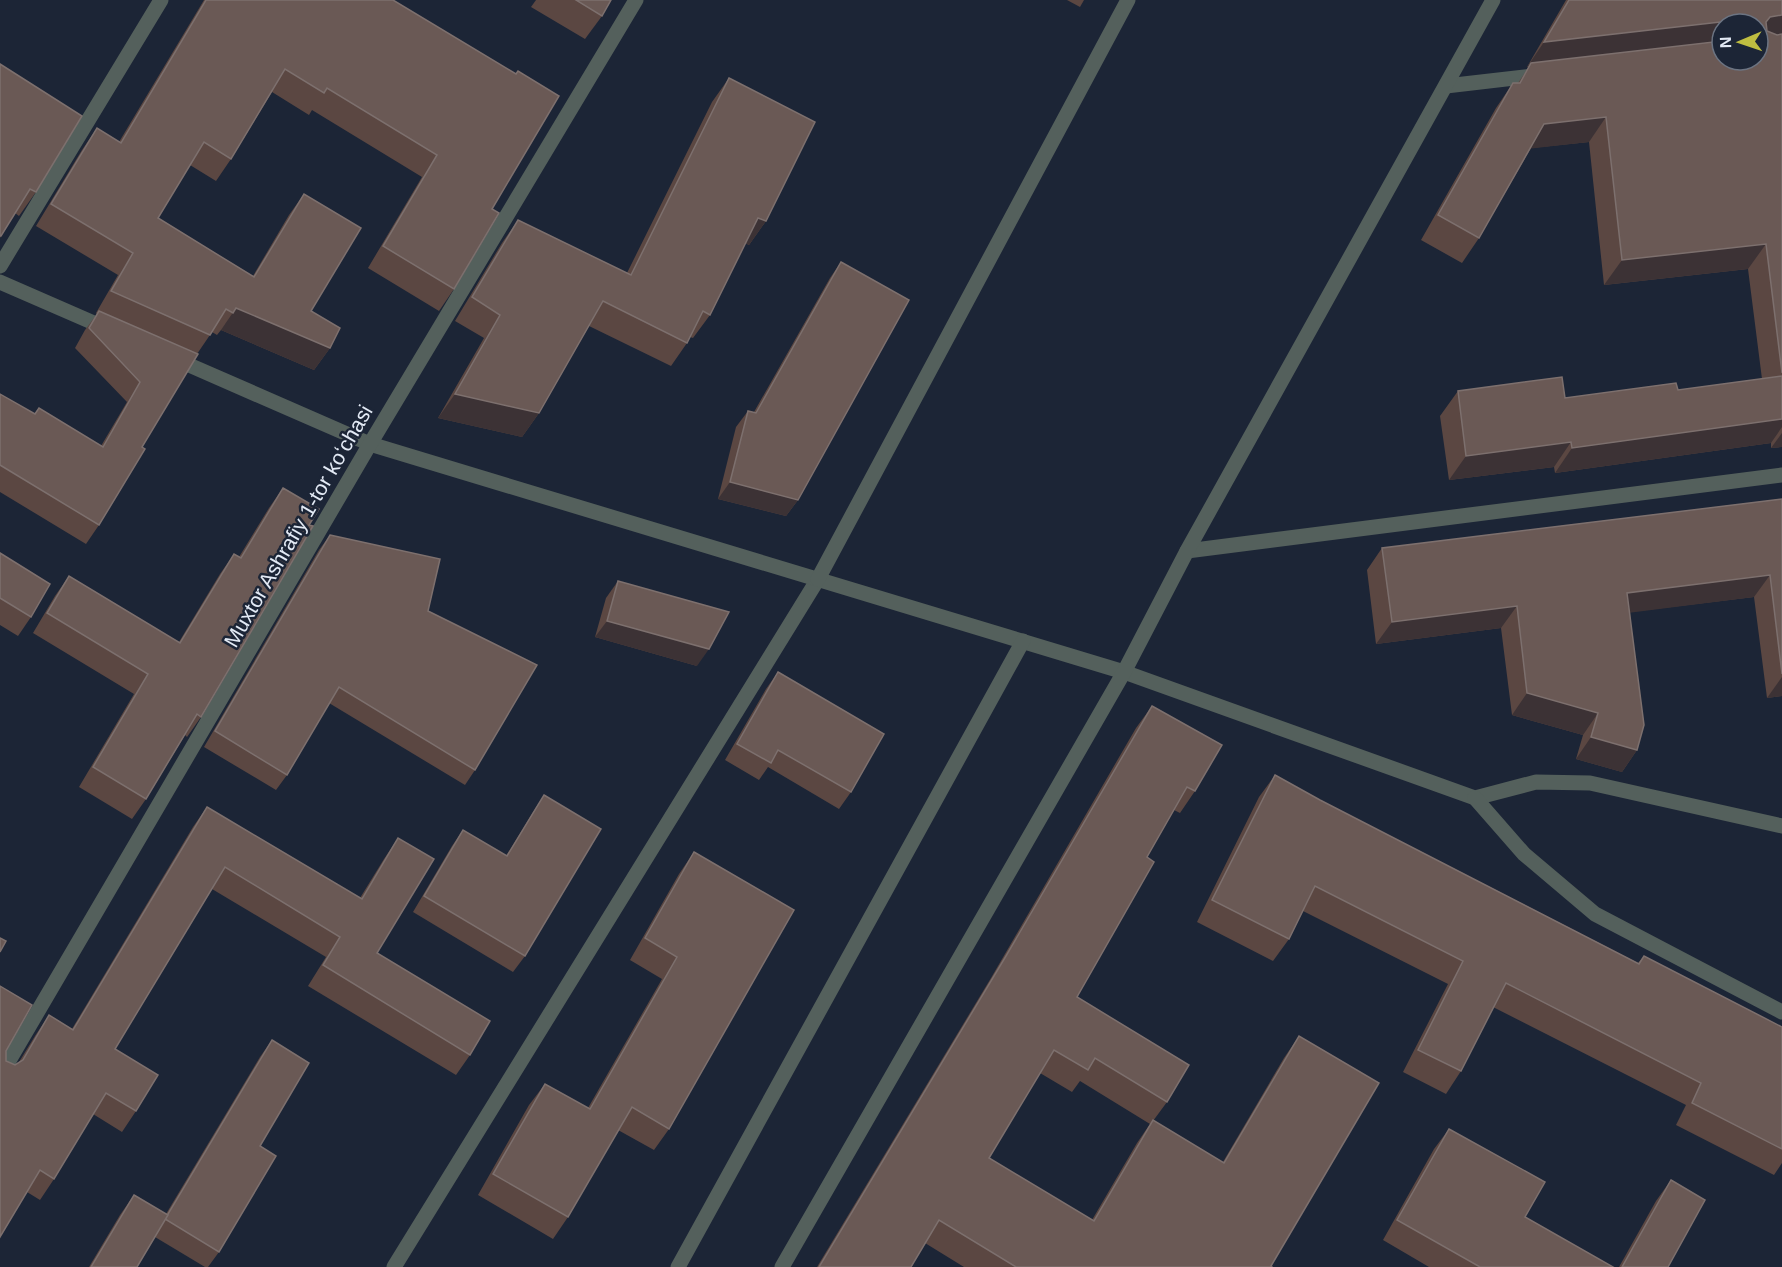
<svg xmlns="http://www.w3.org/2000/svg" width="1782" height="1267" viewBox="0 0 1782 1267" font-family="Helvetica,sans-serif">
	<style>
		.lines { fill: none; stroke-linecap: round; stroke-linejoin: round }
		.lane { stroke: #54605c; stroke-width: 15 }
		.street { stroke: #54605c; stroke-width: 15 }
		.wall { fill: #5b4742; fill-rule: evenodd }
		.shaded-wall { fill: #3c3235 }
		.building { fill: #6a5955; stroke: #7d706e; stroke-width: 1.5 }
		.labels { text-anchor: middle; dominant-baseline: central; stroke-width: 5; stroke-linejoin: round; paint-order: stroke }
		.street-label { font-size: 21px; fill: #e3eaf5; stroke: #1c2536 }
	</style>
	<rect width="100%" height="100%" fill="#1c2536"/>
	<g class="lines">
		<!-- lane -->
		<g class="lane">
			<path d="M 1187,551 L 1782,475"/>
			<path d="M 394,1267 L 818,579"/>
		</g>
		<!-- street -->
		<g class="street">
			<path d="M 1446,86 L 1541,75"/>
			<path d="M 0,266 L 161,0"/>
			<path d="M 0,282 L 110,330"/>
			<path d="M 173,358 L 370,444 L 1124,672 L 1475,798 L 1536,782 L 1590,783 L 1782,826"/>
			<path d="M 818,579 L 1128,0"/>
			<path d="M 1475,798 L 1524,854 L 1595,914 L 1782,1012"/>
			<path d="M 0,1076 L 370,444 L 636,0"/>
			<path d="M 678,1267 L 1023,641"/>
			<path d="M 782,1267 L 1124,672 L 1187,551 L 1493,0"/>
		</g>
	</g>
	<!-- wall -->
	<g class="wall">
		<path d="M 204,0 L 393,0 L 492,209 L 454,289 L 439,311 L 368,268 L 422,177 L 312,110 L 309,115 L 272,92 L 231,159 L 216,181 L 190,165 L 158,218 L 253,276 L 289,215 L 304,194 L 311,311 L 330,348 L 314,370 L 221,330 L 217,335 L 212,332 L 197,354 L 142,447 L 99,525 L 86,544 L 0,492 L 0,394 L 34,414 L 39,408 L 101,446 L 127,402 L 75,348 L 85,330 L 97,314 L 96,313 L 118,275 L 36,226 L 82,150 L 97,128 L 119,142 Z"/>
		<path d="M 536,0 L 611,0 L 602,16 L 585,39 L 531,7 Z"/>
		<path d="M 1067,0 L 1084,0 L 1080,7 Z"/>
		<path d="M 1566,0 L 1782,0 L 1782,447 L 1771,448 L 1771,443 L 1555,473 L 1554,467 L 1449,480 L 1440,416 L 1458,391 L 1565,398 L 1678,390 L 1762,379 L 1748,269 L 1604,285 L 1589,142 L 1531,148 L 1479,238 L 1462,263 L 1421,240 L 1496,108 L 1513,83 L 1518,83 L 1529,67 L 1527,67 ZM 1722,24 L 1758,24 L 1722,60 Z"/>
		<path d="M 0,64 L 36,192 L 19,216 L 15,213 L 0,238 Z"/>
		<path d="M 729,78 L 766,221 L 749,245 L 745,243 L 710,315 L 693,338 L 690,337 L 687,343 L 671,366 L 589,326 L 539,413 L 522,437 L 438,418 L 484,338 L 455,321 L 502,243 L 518,220 L 627,273 L 712,102 Z"/>
		<path d="M 841,262 L 798,500 L 786,516 L 718,499 L 736,427 L 748,411 L 754,412 L 830,278 Z"/>
		<path d="M 283,488 L 201,717 L 187,737 L 185,735 L 146,799 L 132,819 L 79,787 L 134,694 L 33,633 L 55,596 L 69,576 L 179,642 L 220,574 L 234,554 L 239,557 L 269,508 Z"/>
		<path d="M 1782,499 L 1782,696 L 1767,698 L 1754,597 L 1630,612 L 1637,750 L 1622,772 L 1576,759 L 1583,735 L 1512,715 L 1501,628 L 1376,644 L 1367,570 L 1382,548 Z"/>
		<path d="M 330,535 L 428,611 L 475,770 L 465,785 L 329,703 L 287,775 L 276,790 L 204,747 L 319,550 Z"/>
		<path d="M 0,553 L 31,617 L 18,636 L 0,625 Z"/>
		<path d="M 618,581 L 697,666 L 595,637 L 606,598 Z"/>
		<path d="M 778,672 L 851,792 L 839,809 L 768,767 L 759,780 L 725,760 L 766,689 Z"/>
		<path d="M 1152,706 L 1195,791 L 1180,813 L 1174,810 L 1147,857 L 1077,997 L 1167,1102 L 1153,1121 L 1223,1162 L 1284,1058 L 1299,1036 L 1271,1266 L 1272,1267 L 964,1267 L 925,1243 L 911,1267 L 817,1267 L 991,978 L 1136,728 ZM 1040,1073 L 1072,1092 L 1080,1081 L 1150,1124 L 1137,1143 L 1092,1220 L 989,1158 Z"/>
		<path d="M 1275,775 L 1320,800 L 1638,963 L 1644,956 L 1782,1027 L 1782,1163 L 1774,1175 L 1676,1125 L 1686,1105 L 1493,1007 L 1461,1071 L 1446,1094 L 1403,1072 L 1448,984 L 1303,911 L 1289,939 L 1273,961 L 1197,922 L 1259,797 Z"/>
		<path d="M 544,795 L 525,956 L 513,972 L 413,912 L 452,846 L 463,830 L 506,856 L 533,812 Z"/>
		<path d="M 207,807 L 360,898 L 384,859 L 398,838 L 377,953 L 470,1055 L 456,1075 L 308,986 L 326,957 L 212,889 L 115,1049 L 136,1111 L 122,1132 L 93,1114 L 54,1179 L 40,1200 L 27,1192 L 0,1237 L 6,1051 L 6,1061 L 15,1065 L 19,1062 L 35,1036 L 49,1015 L 72,1029 L 193,827 Z"/>
		<path d="M 694,852 L 669,1129 L 654,1150 L 618,1130 L 568,1217 L 553,1239 L 478,1195 L 529,1105 L 545,1084 L 588,1108 L 662,979 L 630,960 L 679,874 Z"/>
		<path d="M 272,1040 L 260,1146 L 219,1252 L 208,1267 L 205,1267 L 155,1237 L 137,1267 L 89,1267 L 120,1215 L 134,1195 L 166,1214 L 260,1057 Z"/>
		<path d="M 1449,1129 L 1525,1217 L 1613,1267 L 1429,1267 L 1383,1240 L 1434,1149 Z"/>
		<path d="M 1671,1180 L 1668,1267 L 1619,1267 L 1656,1201 Z"/>
	</g>
	<!-- shaded-wall -->
	<g class="shaded-wall">
		<path d="M 1782,15 L 1782,38 L 1758,34 L 1770,17 Z"/>
		<path d="M 1738,20 L 1735,24 L 1722,24 L 1722,43 L 1721,44 L 1527,67 L 1544,42 Z"/>
		<path d="M 1606,117 L 1589,142 L 1527,149 L 1544,124 Z"/>
		<path d="M 758,218 L 766,221 L 749,245 L 741,241 Z"/>
		<path d="M 1766,244 L 1748,269 L 1604,285 L 1622,260 Z"/>
		<path d="M 236,308 L 330,348 L 314,370 L 221,330 Z"/>
		<path d="M 455,394 L 539,413 L 522,437 L 438,418 Z"/>
		<path d="M 1782,419 L 1782,427 L 1771,443 L 1555,473 L 1572,448 Z"/>
		<path d="M 1782,433 L 1782,447 L 1771,448 Z"/>
		<path d="M 1571,442 L 1554,467 L 1449,480 L 1466,456 Z"/>
		<path d="M 730,482 L 798,500 L 786,516 L 718,499 Z"/>
		<path d="M 1770,575 L 1754,597 L 1612,615 L 1627,593 Z"/>
		<path d="M 1517,606 L 1501,628 L 1376,644 L 1392,622 Z"/>
		<path d="M 607,621 L 709,649 L 697,666 L 595,637 Z"/>
		<path d="M 1782,677 L 1782,696 L 1767,698 Z"/>
		<path d="M 1527,693 L 1598,713 L 1583,735 L 1512,715 Z"/>
		<path d="M 1591,737 L 1637,750 L 1622,772 L 1576,759 Z"/>
	</g>
	<!-- building -->
	<g class="building">
		<path d="M 206,0 L 393,0 L 516,74 L 518,71 L 559,96 L 492,209 L 499,213 L 454,289 L 383,246 L 437,155 L 327,88 L 324,93 L 285,69 L 231,159 L 204,142 L 158,218 L 254,277 L 304,194 L 361,228 L 311,311 L 340,328 L 330,348 L 236,308 L 233,313 L 226,309 L 210,335 L 111,291 L 133,253 L 51,204 L 97,128 L 121,143 Z"/>
		<path d="M 576,0 L 611,0 L 602,16 Z"/>
		<path d="M 1569,0 L 1782,0 L 1782,15 L 1770,17 L 1766,22 L 1767,31 L 1777,35 L 1782,34 L 1782,373 L 1766,244 L 1622,260 L 1606,117 L 1544,124 L 1479,238 L 1438,215 L 1513,83 L 1520,83 L 1531,63 L 1722,41 L 1722,60 L 1758,60 L 1758,24 L 1747,24 L 1738,20 L 1544,42 Z"/>
		<path d="M 0,64 L 82,116 L 36,192 L 30,189 L 1,236 L 0,236 Z"/>
		<path d="M 729,78 L 815,122 L 766,221 L 758,218 L 710,315 L 703,311 L 687,343 L 603,301 L 539,413 L 455,394 L 500,315 L 472,297 L 518,220 L 631,275 Z"/>
		<path d="M 841,262 L 909,300 L 798,500 L 730,482 L 748,411 L 756,413 Z"/>
		<path d="M 99,311 L 198,354 L 142,447 L 145,449 L 99,525 L 0,465 L 0,394 L 35,414 L 39,408 L 103,447 L 140,382 L 89,328 Z"/>
		<path d="M 1782,376 L 1782,419 L 1572,448 L 1571,442 L 1466,456 L 1458,391 L 1562,377 L 1565,398 L 1676,383 L 1678,390 Z"/>
		<path d="M 283,488 L 319,509 L 309,525 L 313,526 L 201,717 L 197,714 L 146,799 L 93,767 L 148,674 L 47,613 L 69,576 L 180,643 L 234,554 L 241,558 Z"/>
		<path d="M 1782,499 L 1782,674 L 1770,575 L 1627,593 L 1644,725 L 1637,750 L 1591,737 L 1598,713 L 1527,693 L 1517,606 L 1392,622 L 1382,548 Z"/>
		<path d="M 330,535 L 440,559 L 428,611 L 537,665 L 475,770 L 339,687 L 287,775 L 215,731 Z"/>
		<path d="M 0,553 L 50,584 L 31,617 L 0,598 Z"/>
		<path d="M 618,581 L 729,612 L 709,649 L 607,621 Z"/>
		<path d="M 778,672 L 884,734 L 851,792 L 778,750 L 771,763 L 737,744 Z"/>
		<path d="M 1152,706 L 1222,745 L 1195,791 L 1187,787 L 1147,857 L 1154,862 L 1077,997 L 1189,1065 L 1167,1102 L 1095,1058 L 1088,1070 L 1054,1050 L 989,1158 L 1094,1221 L 1153,1120 L 1224,1163 L 1299,1036 L 1379,1083 L 1271,1266 L 1272,1267 L 1016,1267 L 939,1220 L 911,1267 L 819,1267 L 1006,956 Z"/>
		<path d="M 1275,775 L 1320,800 L 1639,964 L 1644,956 L 1782,1027 L 1782,1149 L 1692,1103 L 1701,1083 L 1506,983 L 1461,1071 L 1418,1050 L 1463,961 L 1315,886 L 1289,939 L 1212,900 Z"/>
		<path d="M 544,795 L 601,829 L 525,956 L 424,896 L 463,830 L 507,856 Z"/>
		<path d="M 207,807 L 362,899 L 398,838 L 434,859 L 377,953 L 490,1021 L 470,1055 L 323,965 L 340,937 L 225,867 L 115,1049 L 158,1075 L 136,1111 L 106,1093 L 54,1179 L 40,1170 L 0,1237 L 0,986 L 32,1005 L 6,1051 L 6,1061 L 15,1065 L 23,1060 L 49,1015 L 73,1030 Z"/>
		<path d="M 694,852 L 794,910 L 669,1129 L 632,1107 L 568,1217 L 493,1174 L 545,1084 L 590,1109 L 677,957 L 645,938 Z"/>
		<path d="M 0,938 L 6,941 L 0,952 Z"/>
		<path d="M 272,1040 L 309,1063 L 260,1146 L 276,1156 L 219,1252 L 165,1219 Z"/>
		<path d="M 1449,1129 L 1545,1182 L 1525,1217 L 1613,1267 L 1480,1267 L 1397,1220 Z"/>
		<path d="M 1671,1180 L 1705,1200 L 1668,1267 L 1622,1267 Z"/>
		<path d="M 134,1195 L 168,1215 L 137,1267 L 91,1267 Z"/>
	</g>
	<g class="labels">
		<!-- street labels -->
		<g class="street-label">
			<text transform="translate(298 526) rotate(-60)">Muxtor Ashrafiy 1-tor koʻchasi</text>
		</g>
	</g>
	<!-- north arrow -->
	<g transform="translate(1740 42) rotate(268)"><circle r="28" fill="#1c2536" stroke="#6c7482" stroke-width="1.5"/>
	<path d="M0-4.5L10 22L0 15L-10 22Z" fill="#bfbe41"/>
	<text y="-9" font-size="16" font-weight="bold" text-anchor="middle" fill="#e3eaf5">N</text>
	</g>
</svg>
